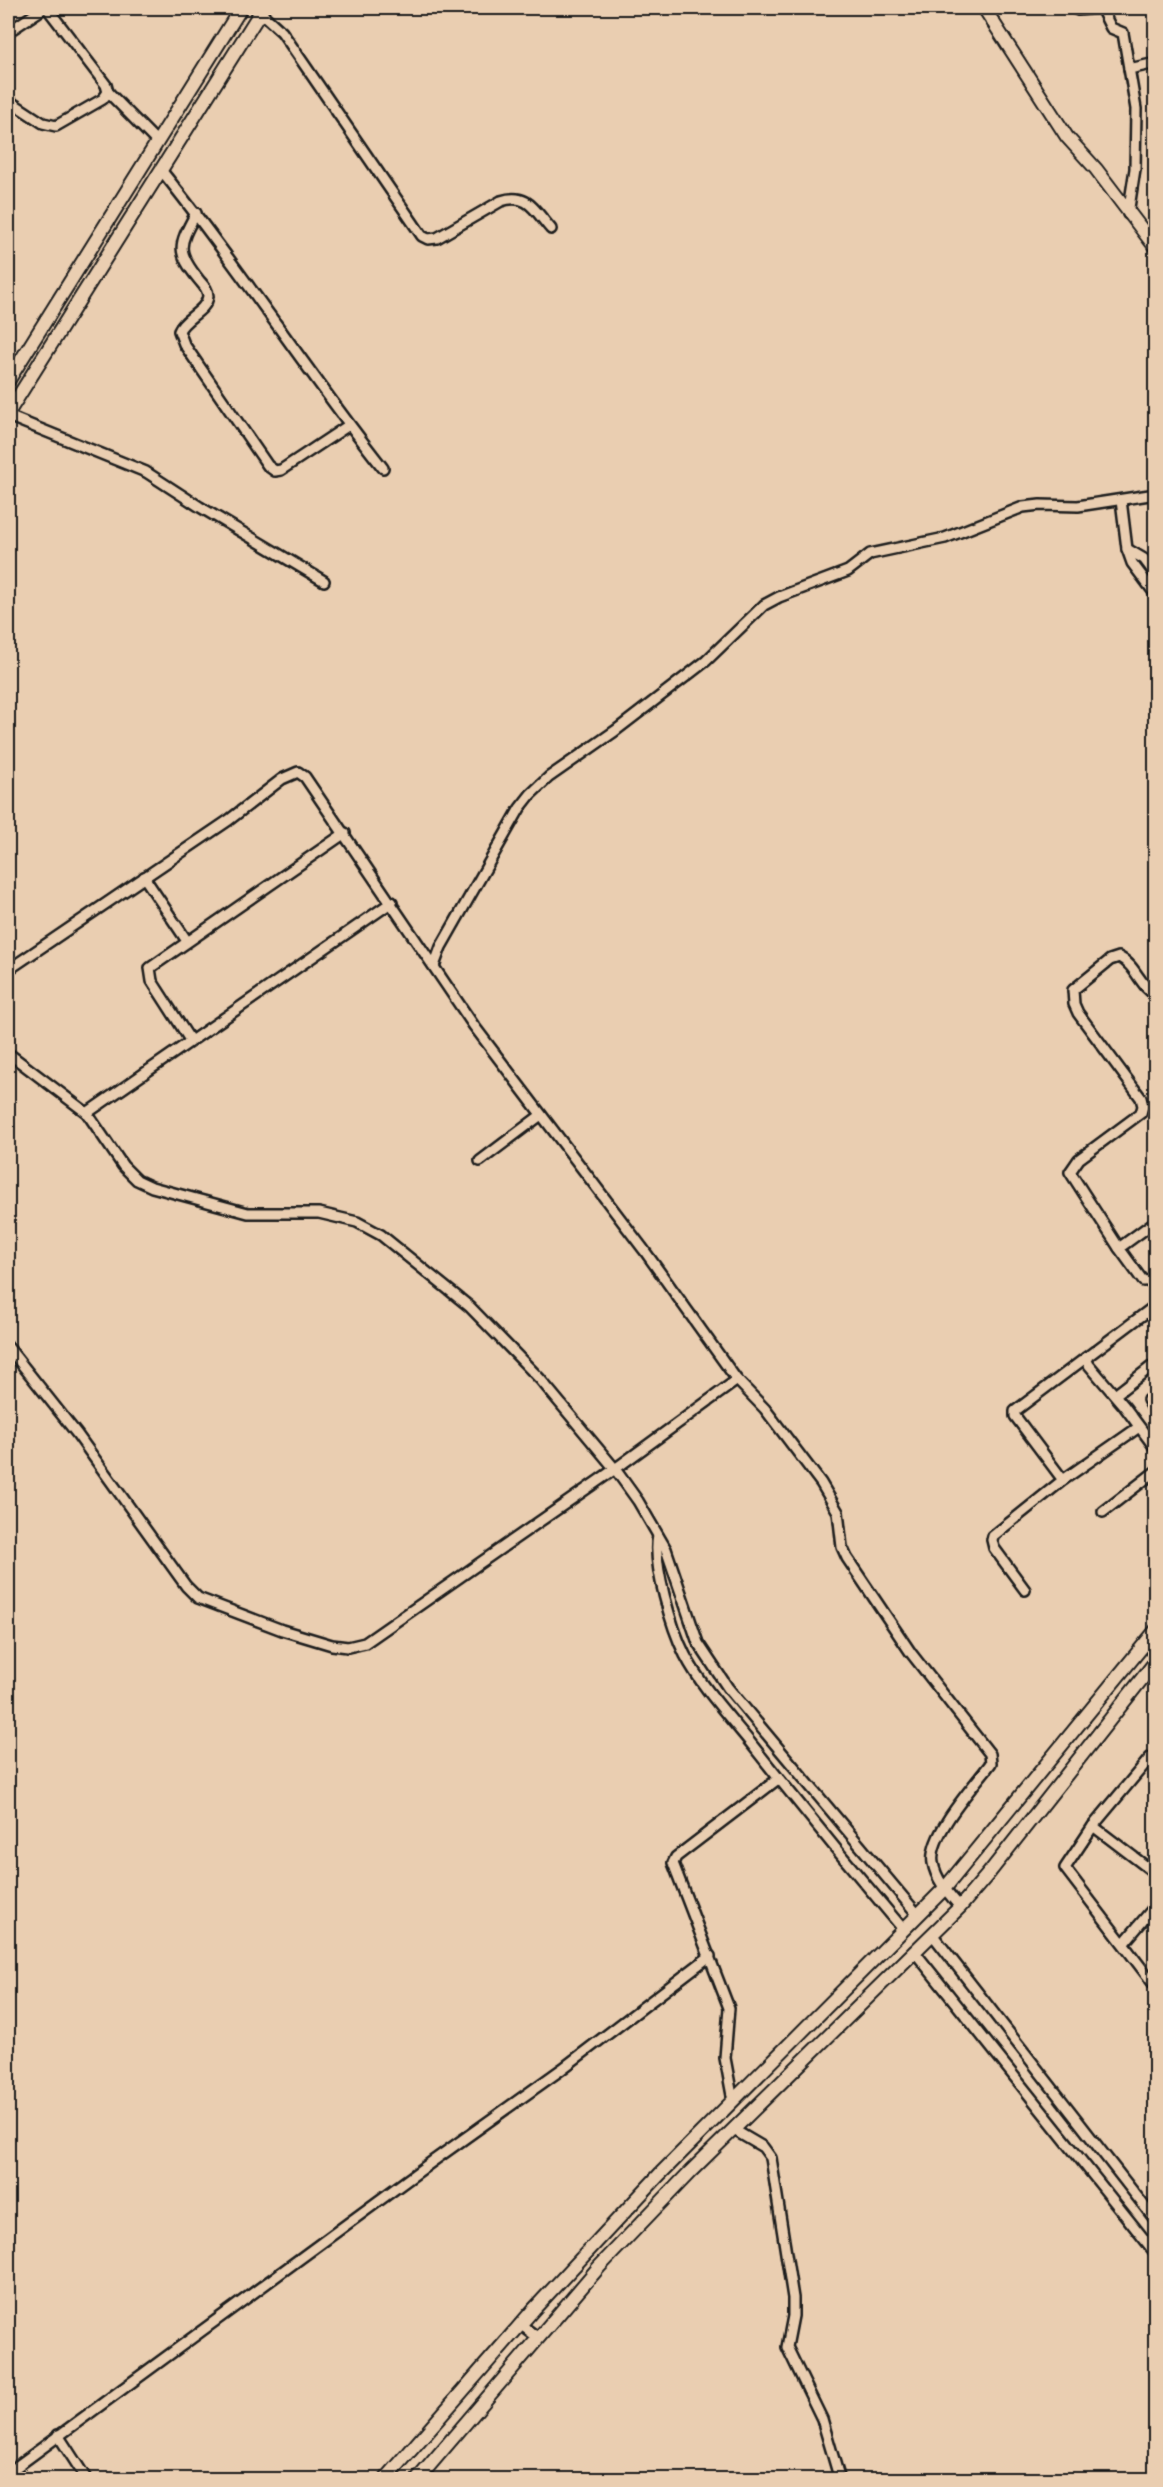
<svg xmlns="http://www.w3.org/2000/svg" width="1163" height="2487" viewBox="0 0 1163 2487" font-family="Mynerve,sans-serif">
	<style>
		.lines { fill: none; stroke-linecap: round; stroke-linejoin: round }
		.street-casing { stroke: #1c1c1c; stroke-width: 14 }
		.secondary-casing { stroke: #1c1c1c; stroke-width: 16 }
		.street { stroke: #eaceb1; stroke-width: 9 }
		.secondary { stroke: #eaceb1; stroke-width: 12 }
	</style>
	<rect width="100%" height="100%" fill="#eaceb1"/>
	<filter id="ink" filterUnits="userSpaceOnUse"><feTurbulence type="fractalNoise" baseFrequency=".0167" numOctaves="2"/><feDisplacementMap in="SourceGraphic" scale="12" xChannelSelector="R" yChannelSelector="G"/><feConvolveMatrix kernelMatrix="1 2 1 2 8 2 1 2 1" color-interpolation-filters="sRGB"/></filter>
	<g filter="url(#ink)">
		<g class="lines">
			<defs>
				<g id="street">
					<path d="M 1073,8 L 1078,10 L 1101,8"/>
					<path d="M 1101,8 L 1111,28 L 1123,33 L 1136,109 L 1135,169 L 1128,214"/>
					<path d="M 260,12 L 282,32 L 422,236 L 428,239 L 437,238 L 501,201 C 528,192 535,211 551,229"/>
					<path d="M 8,32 L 44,8"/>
					<path d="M 1129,69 L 1156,63"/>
					<path d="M 108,92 L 157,142"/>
					<path d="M 8,100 L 43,123 L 56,126 L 103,99 L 108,92 L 106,85 L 47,8"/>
					<path d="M 161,170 C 239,266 306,371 383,468"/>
					<path d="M 196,213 C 179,245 175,250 199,280 C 203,285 208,289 208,296 C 207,311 184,318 179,331 L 184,344 L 268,466 L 275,471 L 281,470 L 349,425"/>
					<path d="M 8,416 L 146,472 L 200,507 L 324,581"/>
					<path d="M 1121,500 L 1127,549 L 1132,563 L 1156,595"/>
					<path d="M 1127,549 L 1144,559 L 1156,575"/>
					<path d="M 144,877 L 187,941"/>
					<path d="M 434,966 L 441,947 L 520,808 L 531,794 L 549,777 L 615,731 L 706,661 L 764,605 L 779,597 L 848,571 L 870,554 L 945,538 L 1023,507 L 1040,505 L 1078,506 L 1156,494"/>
					<path d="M 8,970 L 229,820 L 282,779 L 298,772 L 305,777 L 474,1026 L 644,1250 L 737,1380 L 765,1409 L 821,1483 L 838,1512 L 842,1547 L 847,1558 L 911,1653 L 990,1754 L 991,1763 C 974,1786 928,1835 933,1863 C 936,1880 949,1894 960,1907"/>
					<path d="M 1156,995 C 1140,987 1136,965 1119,957 L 1110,960 L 1073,990 L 1074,1004 L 1078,1013 L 1141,1098 L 1143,1106 L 1141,1113 L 1079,1159 L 1070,1172 L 1119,1248 L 1156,1221"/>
					<path d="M 190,1040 L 152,981 L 150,968 L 345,833"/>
					<path d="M 8,1053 L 87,1113 L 123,1166 L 137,1180 L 152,1187 L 248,1213 L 319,1213 L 357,1222 L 381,1235 L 470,1307 L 540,1379 L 615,1469 L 638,1501 L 666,1549 L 698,1643 L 728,1688 L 918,1915"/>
					<path d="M 87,1113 L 392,902"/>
					<path d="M 480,1161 L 541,1115"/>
					<path d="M 1119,1248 L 1143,1281 L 1156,1280"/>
					<path d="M 8,1347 L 77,1434 L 186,1586 L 198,1598 L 282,1630 L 332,1645 L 348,1647 L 365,1643 L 615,1469 L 737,1380"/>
					<path d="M 1086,1358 L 1089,1365 L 1124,1406 L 1156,1449"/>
					<path d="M 1115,1395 L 1156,1363"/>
					<path d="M 1148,1400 L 1156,1413"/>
					<path d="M 1063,1480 L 1015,1416 L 1015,1411 L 1156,1305"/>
					<path d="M 1103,1512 L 1156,1471"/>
					<path d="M 658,1536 C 652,1564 672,1629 685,1655 C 702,1688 730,1717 753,1746 C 802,1808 852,1869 903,1929"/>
					<path d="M 1025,1590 L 994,1548 L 992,1540 L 993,1536 L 1063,1480 L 1139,1427"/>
					<path d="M 1156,1756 L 1150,1758 L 1093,1826 L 1065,1868 L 1156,1987"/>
					<path d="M 1093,1826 L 1156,1874"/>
					<path d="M 932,1934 L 1156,2221"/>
					<path d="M 1124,1943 L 1156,1905"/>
					<path d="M 914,1951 L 1156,2254"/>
					<path d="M 733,2101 L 725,2058 L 729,2008 L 673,1863 L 676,1857 L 778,1779"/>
					<path d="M 734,2130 L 763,2147 L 771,2158 L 793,2298 L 793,2316 L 787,2347 L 822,2419 L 840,2480"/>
					<path d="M 520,2324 L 537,2337"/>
					<path d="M 58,2435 L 87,2480"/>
					<path d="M 8,2473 L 433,2161 L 562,2069 L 710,1956"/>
				</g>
				<g id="secondary">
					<path d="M 984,8 L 1067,137 L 1096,169 L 1156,248"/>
					<path d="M 8,381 L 241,8"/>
					<path d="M 8,413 L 263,8"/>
					<path d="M 385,2480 L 534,2309 L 660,2174 L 945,1888 L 1156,1630"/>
					<path d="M 417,2480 L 599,2267 L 690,2172 L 960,1907 L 989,1873 L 1156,1661"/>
				</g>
			</defs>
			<!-- street casing -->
			<use href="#street" class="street-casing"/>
			<!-- secondary casing -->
			<use href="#secondary" class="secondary-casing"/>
			<!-- street -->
			<use href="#street" class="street"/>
			<!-- secondary -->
			<use href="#secondary" class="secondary"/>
		</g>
	</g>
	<!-- margin -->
	<rect width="1163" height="2487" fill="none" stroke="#eaceb1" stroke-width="30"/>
	<rect x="15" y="15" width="1133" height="2457" fill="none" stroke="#1c1c1c" stroke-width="2" filter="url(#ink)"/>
</svg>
